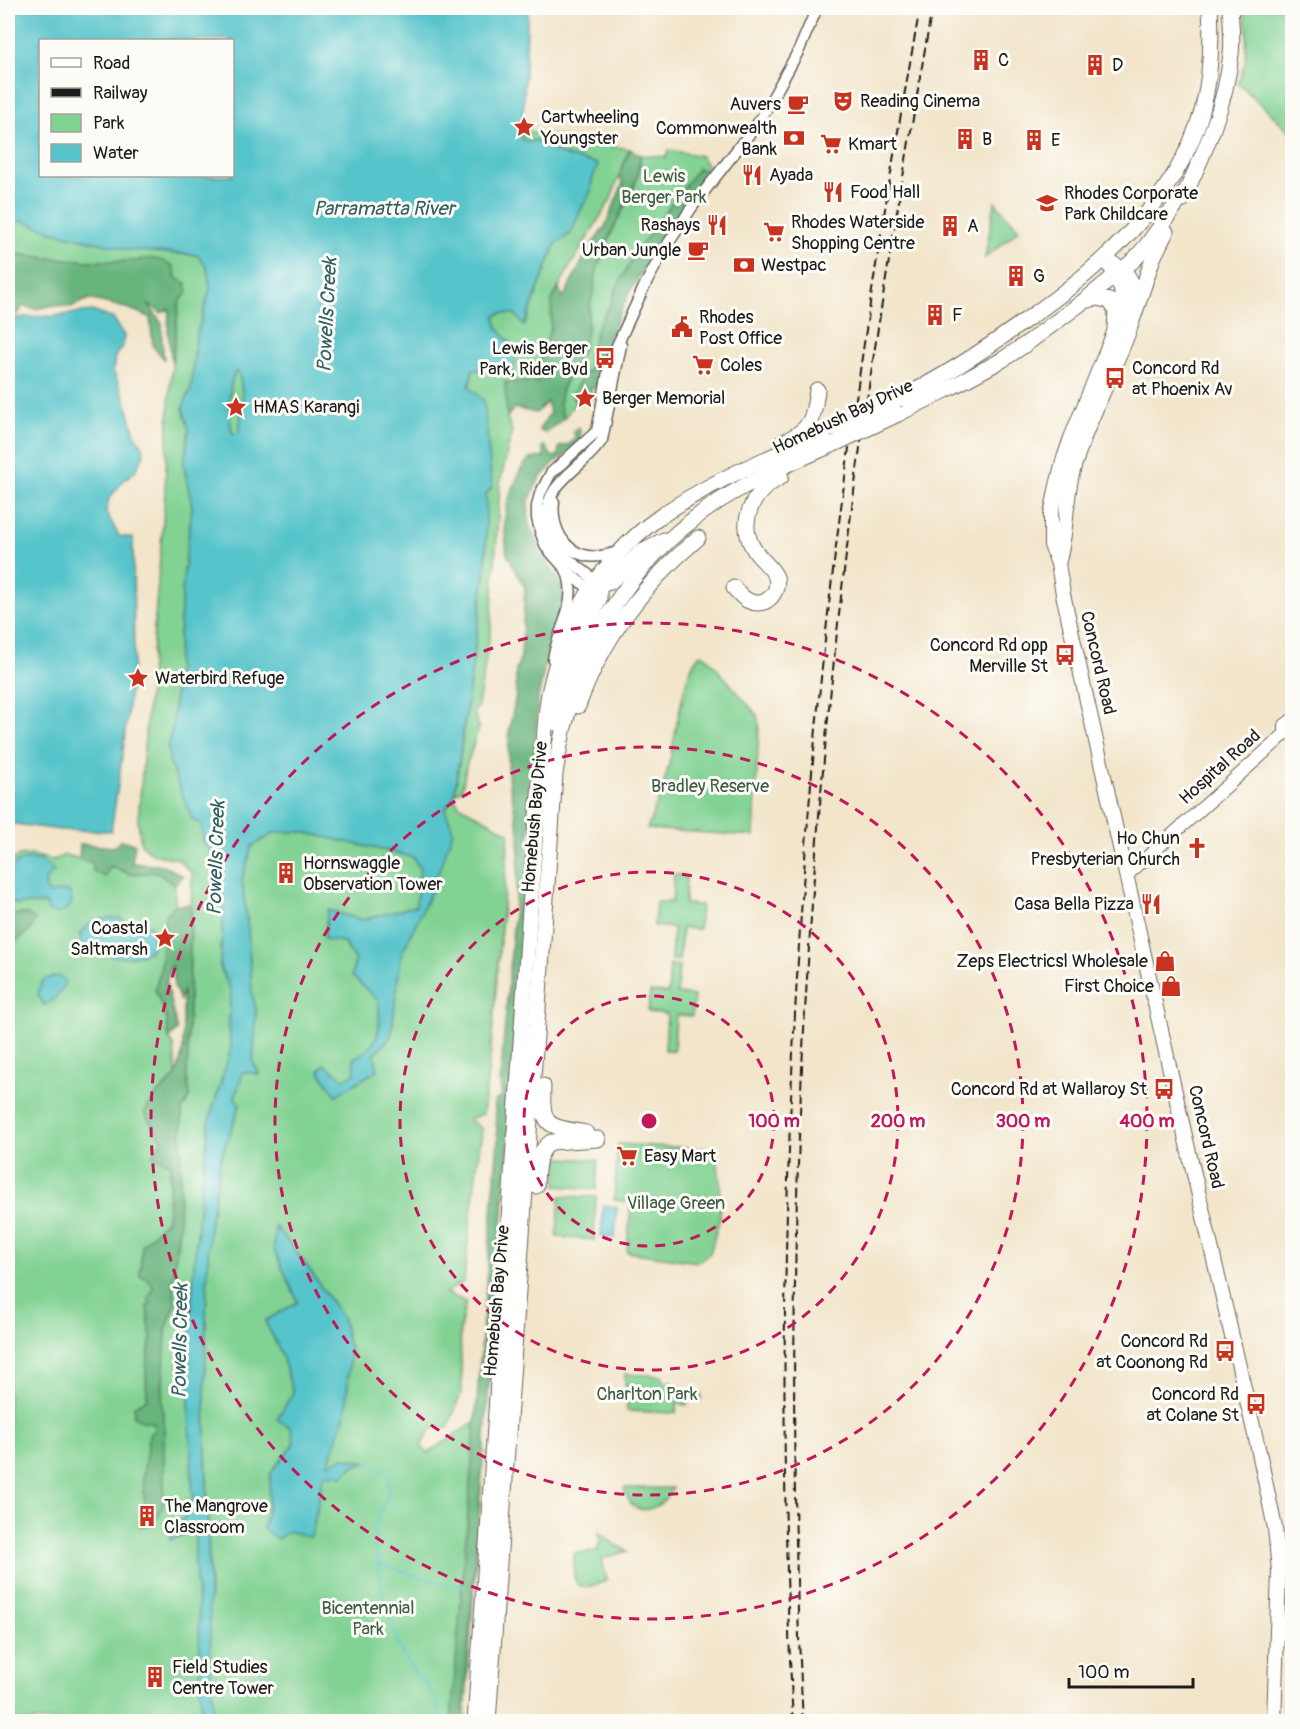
<svg xmlns="http://www.w3.org/2000/svg" width="1300" height="1729" viewBox="0 0 1300 1729" font-family="Pangolin,sans-serif">
	<style>
		.green { fill: #81d293; stroke: #4e7758; stroke-width: 1.5; fill-rule: evenodd }
		.forest { fill: #68b47d; stroke: #42684c; stroke-width: 1.5 }
		.water { fill: #56c4cb; stroke: #397074; stroke-width: 1.5; fill-rule: evenodd }
		.lines { fill: none; stroke-linecap: round; stroke-linejoin: round }
		.stream { stroke: #56c4cb; stroke-width: 2 }
		.tertiary-casing { stroke: #676259; stroke-width: 13 }
		.secondary-casing { stroke: #676259; stroke-width: 14 }
		.primary-casing { stroke: #676259; stroke-width: 16 }
		.trunk-casing { stroke: #676259; stroke-width: 17 }
		.tertiary { stroke: #fff; stroke-width: 10 }
		.secondary { stroke: #fff; stroke-width: 12 }
		.primary { stroke: #fff; stroke-width: 14 }
		.trunk { stroke: #fff; stroke-width: 15 }
		.rail { stroke: #1c1c1c; stroke-width: 2; stroke-dasharray: 9 4.5; stroke-linecap: butt }
		.trunk-bridge-casing { stroke: #676259; stroke-width: 17; stroke-linecap: butt }
		.trunk-bridge { stroke: #fff; stroke-width: 15 }
		.ring { fill: none; stroke: #c2185b; stroke-width: 3; stroke-dasharray: 10 8 }
		.labels { text-anchor: middle; dominant-baseline: central; stroke-width: 6; stroke-linejoin: round; paint-order: stroke }
		.poi-label { font-size: 18px; fill: #1c1c1c; stroke: #fdfcf7; text-anchor: start }
		.park-label { font-size: 18px; fill: #3f5c46; stroke: #fdfcf7 }
		.street-label { font-size: 18px; fill: #1c1c1c; stroke: #fdfcf7 }
		.water-label { font-size: 20px; font-style: italic; fill: #335f62; stroke: #fdfcf7 }
		.centre { fill: #c2185b; stroke: #fdfcf7; stroke-width: 3 }
		.ring-label { font-size: 18px; text-anchor: middle; font-weight: bold; fill: #c2185b; stroke: #fdfcf7; stroke-width: 6; stroke-linejoin: round; paint-order: stroke }
	</style>
	<rect width="100%" height="100%" fill="#fdfcf7"/>
	<filter id="ink" filterUnits="userSpaceOnUse"><feTurbulence type="fractalNoise" baseFrequency=".0167" numOctaves="2"/><feDisplacementMap in="SourceGraphic" scale="12" xChannelSelector="R" yChannelSelector="G"/><feConvolveMatrix kernelMatrix="1 2 1 2 8 2 1 2 1" color-interpolation-filters="sRGB"/></filter>
	<filter id="wash" filterUnits="userSpaceOnUse"><feTurbulence type="fractalNoise" baseFrequency=".008" numOctaves="4" result="noise"/><feDisplacementMap in="SourceGraphic" scale="24" xChannelSelector="R" yChannelSelector="G"/><feGaussianBlur stdDeviation="1.35" result="paint"/><feColorMatrix in="noise" values="0 0 0 0 0 0 0 0 0 0 0 0 0 0 0 0 0 1.4 0 .05"/><feComposite in="paint" operator="in"/></filter>
	<g filter="url(#wash)">
		<rect width="100%" height="100%" fill="#f2e5ca"/>
		<!-- green -->
		<g class="green">
			<path d="M 1244,8 L 1292,8 L 1292,133 L 1238,83 L 1245,63 L 1247,33 Z"/>
			<path d="M 522,130 L 629,149 L 611,199 L 572,263 L 552,300 L 551,327 L 540,360 L 538,382 L 505,382 L 507,417 L 512,431 L 500,483 L 491,629 L 478,705 L 474,713 L 479,727 L 466,767 L 462,789 L 455,793 L 486,566 L 484,401 L 469,388 L 473,369 L 487,370 L 498,374 L 516,350 L 498,329 L 495,316 L 502,313 L 515,314 L 525,325 L 555,245 L 571,233 L 582,207 L 591,191 L 592,180 L 597,164 C 576,159 553,155 536,140 L 529,142 L 522,139 Z"/>
			<path d="M 669,150 L 701,156 L 708,167 L 707,172 L 656,248 L 630,291 L 609,337 L 598,388 L 592,387 L 589,401 L 575,403 L 564,418 L 559,408 L 559,402 L 561,391 L 582,350 L 588,325 L 589,310 L 596,271 L 616,223 L 632,193 L 640,170 L 640,155 L 666,157 Z"/>
			<path d="M 995,202 L 1019,230 L 985,258 Z"/>
			<path d="M 23,221 C 79,241 137,253 197,255 L 207,267 L 210,289 L 196,338 L 191,388 L 183,408 L 189,429 L 184,465 L 192,506 L 183,581 L 173,723 L 168,747 L 170,764 L 181,789 L 202,824 L 204,844 L 215,856 L 224,901 L 220,967 L 231,991 L 229,1024 L 231,1049 L 210,1118 L 203,1169 L 194,1267 L 188,1377 L 193,1502 L 181,1523 L 171,1531 L 171,1540 L 186,1533 L 195,1535 L 195,1564 L 210,1599 L 205,1405 L 206,1315 L 209,1229 L 221,1158 L 240,1106 L 235,1097 L 243,1072 L 259,1073 L 253,1062 L 256,1010 L 252,993 L 248,930 L 242,880 L 252,846 L 276,831 L 303,832 L 413,857 L 421,869 L 416,906 L 362,920 L 328,910 L 325,939 L 343,942 L 355,960 L 352,976 L 378,1000 C 382,1025 381,1046 354,1058 L 356,1074 L 344,1080 L 324,1065 L 320,1071 L 336,1095 L 374,1055 L 391,1036 L 401,955 L 433,887 L 445,809 L 454,797 L 459,805 L 509,833 L 491,1049 L 483,1114 L 469,1119 L 482,1129 L 470,1222 L 464,1281 L 446,1293 L 466,1302 L 460,1329 L 462,1391 L 448,1428 L 431,1429 L 421,1446 L 428,1453 L 486,1414 L 465,1721 L 8,1721 L 8,948 L 31,929 L 27,914 L 8,915 L 8,900 L 17,904 L 47,904 L 62,891 L 51,894 L 46,890 L 45,878 L 53,872 L 19,861 L 8,873 L 8,864 L 18,856 L 32,855 L 53,860 L 65,855 L 92,862 L 105,876 L 109,866 L 130,874 L 156,872 L 175,884 L 175,905 L 165,916 L 161,968 L 155,990 L 166,1015 L 169,1038 L 174,1046 L 176,1076 L 155,1097 L 163,1140 L 171,1164 L 167,1220 L 142,1245 L 140,1276 L 148,1279 L 154,1288 L 149,1298 L 151,1304 L 147,1306 L 151,1338 L 146,1368 L 147,1399 L 134,1406 L 134,1416 L 143,1421 L 154,1423 L 154,1431 L 143,1476 L 145,1505 L 141,1526 L 164,1422 L 162,1404 L 166,1330 L 175,1305 L 173,1279 L 179,1226 L 182,1110 L 190,1097 L 187,1077 L 192,873 L 178,859 L 152,854 L 141,844 L 138,822 L 164,509 L 170,386 L 179,302 L 176,278 L 173,266 L 141,259 L 137,261 C 93,263 51,259 8,253 L 8,222 ZM 275,1227 L 305,1263 L 342,1318 L 350,1351 L 346,1411 L 328,1465 L 343,1458 L 365,1462 L 324,1473 L 313,1530 L 305,1535 L 288,1531 L 263,1529 L 268,1507 L 271,1472 L 294,1444 L 291,1428 L 293,1393 L 282,1355 L 265,1321 L 298,1302 L 274,1250 Z"/>
			<path d="M 235,372 L 238,372 C 245,390 242,413 239,432 L 236,434 L 232,433 C 229,414 227,389 235,372 Z"/>
			<path d="M 701,654 L 707,657 L 757,715 L 759,725 L 754,836 L 647,829 C 655,809 663,789 668,768 C 674,747 684,663 701,654 Z"/>
			<path d="M 674,874 L 686,876 L 685,904 L 701,905 L 699,929 L 682,928 L 679,960 L 671,960 L 673,928 L 654,926 L 656,902 L 672,902 Z"/>
			<path d="M 670,965 L 679,966 L 677,994 L 694,996 L 692,1016 L 676,1015 L 674,1051 L 665,1050 L 667,1014 L 648,1012 L 650,992 L 668,993 Z"/>
			<path d="M 618,1144 L 707,1149 L 717,1157 L 720,1183 L 720,1217 L 710,1253 L 698,1262 L 627,1252 L 631,1202 L 614,1200 Z"/>
			<path d="M 558,1158 L 598,1160 L 596,1189 L 556,1186 Z"/>
			<path d="M 560,1196 L 596,1197 L 594,1240 L 557,1237 Z"/>
			<path d="M 625,1374 L 663,1376 L 663,1382 L 673,1383 L 672,1391 L 701,1393 L 701,1400 L 688,1399 L 687,1405 L 677,1404 L 676,1413 L 627,1411 Z"/>
			<path d="M 624,1488 L 673,1488 C 660,1511 633,1522 624,1488 Z"/>
			<path d="M 599,1532 L 614,1544 L 628,1551 L 601,1559 L 607,1580 C 574,1596 572,1584 574,1553 L 598,1551 L 598,1545 L 600,1544 Z"/>
		</g>
		<!-- forest -->
		<g class="forest">
			<path d="M 630,149 L 640,155 C 639,182 627,199 616,223 C 608,238 601,254 597,270 C 595,276 595,282 594,288 C 593,295 590,303 589,310 C 587,324 587,338 582,351 C 572,375 551,391 564,418 L 545,433 L 539,430 L 550,413 L 547,402 L 536,413 L 514,408 L 507,417 L 505,382 L 538,382 L 540,360 L 551,327 L 552,300 L 559,288 L 563,298 L 590,247 L 605,227 L 623,183 L 619,176 Z"/>
			<path d="M 698,168 L 707,172 L 656,248 L 630,291 L 609,337 L 598,388 L 592,387 L 589,401 L 575,403 L 572,395 L 584,372 L 589,372 L 590,353 L 597,327 L 611,303 L 615,291 L 636,252 Z"/>
			<path d="M 8,253 C 51,259 93,263 137,261 C 150,256 162,259 173,266 L 176,278 L 186,283 L 188,292 L 179,302 L 172,365 L 168,332 L 169,309 L 161,313 L 148,304 L 162,324 L 162,342 L 164,359 L 153,346 L 150,317 L 130,309 L 89,299 L 71,307 L 54,305 L 36,309 L 23,306 L 18,314 L 8,313 Z"/>
			<path d="M 579,427 L 581,438 L 578,446 L 554,463 L 539,479 L 528,503 L 529,525 L 549,565 L 562,585 L 565,595 L 562,609 L 552,632 L 538,698 L 511,1113 L 462,1721 L 451,1722 L 498,1139 L 494,1101 L 502,1097 L 500,1083 L 519,855 L 519,832 L 508,777 L 509,732 L 516,695 L 516,669 L 521,658 L 525,588 L 507,554 L 504,522 L 508,501 L 521,469 L 529,459 L 545,457 L 542,447 L 545,446 L 553,458 L 558,455 L 559,447 L 570,444 L 576,438 L 573,431 Z"/>
			<path d="M 121,840 L 135,844 L 132,863 L 165,866 L 183,876 L 175,884 L 156,872 L 130,874 L 110,866 L 105,877 L 93,871 L 92,862 L 79,859 L 80,844 L 114,847 Z"/>
			<path d="M 191,904 L 187,1077 L 190,1097 L 182,1110 L 179,1226 L 173,1279 L 175,1305 L 166,1330 L 162,1404 L 164,1422 L 164,1503 L 158,1517 L 156,1516 L 149,1526 L 140,1526 L 145,1505 L 143,1476 L 149,1434 L 154,1431 L 154,1423 L 143,1421 L 134,1415 L 134,1406 L 147,1399 L 146,1368 L 151,1338 L 147,1306 L 151,1304 L 148,1298 L 154,1288 L 148,1279 L 140,1276 L 142,1245 L 167,1220 L 171,1164 L 152,1155 L 163,1140 L 144,1113 L 155,1097 L 176,1076 L 183,1051 L 183,990 L 180,1000 L 174,986 L 172,964 L 166,982 L 177,1030 L 169,1039 L 166,1015 L 155,990 L 161,968 L 165,916 L 175,905 Z"/>
			<path d="M 27,914 L 35,919 L 31,929 L 8,948 L 8,915 Z"/>
		</g>
		<!-- water -->
		<g class="water">
			<path d="M 8,8 L 528,8 L 522,139 L 529,142 L 536,140 C 553,155 577,159 598,164 L 592,180 L 591,191 L 582,207 L 571,233 L 555,245 L 524,326 L 515,314 L 502,313 L 495,316 L 498,329 L 516,350 L 515,364 L 510,375 L 473,369 L 469,387 L 484,401 L 492,487 L 486,494 L 486,566 L 454,797 L 445,809 L 453,831 L 433,887 L 401,955 L 391,1036 L 374,1055 L 378,1070 L 336,1095 L 319,1071 L 324,1064 L 344,1079 L 355,1074 L 354,1058 C 381,1046 382,1025 378,1000 L 352,976 L 355,960 L 344,942 L 324,939 L 328,910 L 362,920 L 416,906 L 420,869 L 413,857 L 303,832 L 276,832 L 252,846 L 242,880 L 248,930 L 252,993 L 256,1010 L 253,1062 L 259,1074 L 243,1072 L 235,1097 L 240,1105 L 221,1158 L 209,1229 L 206,1315 L 205,1405 L 211,1674 L 214,1721 L 202,1721 L 201,1711 L 199,1618 L 195,1564 L 195,1535 L 186,1533 L 170,1540 L 171,1531 L 181,1523 L 193,1502 L 188,1377 L 194,1267 L 203,1169 L 210,1118 L 231,1049 L 229,1024 L 231,991 L 220,967 L 224,901 L 215,856 L 204,844 L 201,824 L 192,819 L 170,764 L 168,747 L 173,723 L 183,581 L 192,506 L 184,465 L 189,429 L 183,408 L 191,388 L 196,338 L 210,289 L 207,267 L 197,255 L 130,250 L 53,232 L 23,221 L 8,222 ZM 232,40 L 232,176 L 40,176 L 40,40 ZM 235,372 L 238,372 C 245,390 242,413 239,432 L 236,434 L 232,433 C 229,414 227,389 235,372 Z"/>
			<path d="M 92,311 L 114,319 L 124,336 L 123,346 L 115,356 L 113,371 L 124,396 L 136,437 L 143,446 L 144,454 L 135,471 L 123,481 L 109,499 L 106,512 L 119,536 L 133,538 L 134,656 L 123,751 L 111,831 L 61,830 L 8,823 L 8,318 L 55,316 Z"/>
			<path d="M 29,859 L 40,860 L 52,869 L 53,872 L 45,879 L 46,890 L 50,894 L 62,891 L 70,892 L 72,903 C 64,913 60,916 48,911 L 46,904 L 17,904 L 8,900 L 8,873 L 19,861 Z"/>
			<path d="M 120,918 L 133,928 L 151,925 L 153,943 L 150,951 C 122,963 107,957 81,943 L 80,935 C 92,917 101,919 120,918 Z"/>
			<path d="M 59,976 L 65,980 C 63,992 54,1001 44,1005 L 38,995 C 40,980 44,978 59,976 Z"/>
			<path d="M 603,1205 L 617,1207 L 615,1238 L 601,1236 Z"/>
			<path d="M 275,1226 L 305,1263 L 342,1318 L 350,1351 L 346,1411 L 328,1464 L 343,1458 L 367,1462 L 353,1466 L 343,1476 L 324,1474 L 311,1537 L 288,1531 L 278,1539 L 263,1529 L 268,1507 L 271,1472 L 294,1444 L 291,1428 L 277,1419 L 293,1393 L 282,1355 L 265,1321 L 298,1302 L 274,1250 Z"/>
		</g>
		<g class="lines">
			<!-- stream -->
			<g class="stream">
				<path d="M 367,1462 L 390,1475 L 388,1497 L 378,1515 L 374,1535 L 384,1601 L 403,1655 L 418,1677 L 429,1688 L 438,1704 L 439,1722"/>
				<path d="M 379,1563 C 407,1573 435,1584 465,1586"/>
			</g>
		</g>
	</g>
	<g filter="url(#ink)">
		<g class="lines">
			<defs>
				<g id="tertiary">
					<path d="M 554,502 C 551,526 563,552 588,556 C 600,558 610,554 621,551"/>
					<path d="M 596,582 C 585,570 570,563 560,551 C 553,543 548,533 547,522 C 542,482 585,468 602,440 L 621,345"/>
					<path d="M 592,587 L 585,585 L 577,580 L 561,564 L 546,547 L 540,531 L 537,518 L 537,506 L 540,494 L 551,473 L 597,431 L 610,361 L 644,287 L 664,250 L 692,207 L 761,119 L 799,50 L 817,8"/>
					<path d="M 553,659 C 558,629 580,600 566,570"/>
				</g>
				<g id="secondary">
					<path d="M 1285,734 L 1285,725 L 1292,720"/>
					<path d="M 1126,876 L 1285,734"/>
				</g>
				<g id="primary">
					<path d="M 1104,259 C 1125,286 1126,298 1115,330 L 1071,438 L 1063,461 L 1056,490 L 1051,515 L 1051,545 L 1058,564 L 1063,594 L 1179,1110 L 1259,1452 L 1275,1528 L 1279,1571 L 1274,1722"/>
					<path d="M 1058,564 C 1067,535 1065,504 1072,474 C 1082,436 1101,399 1116,362 C 1123,346 1132,328 1134,310 C 1137,290 1133,274 1114,264"/>
				</g>
				<g id="trunk">
					<path d="M 1182,200 C 1204,154 1226,105 1231,54 C 1233,39 1231,23 1230,8"/>
					<path d="M 1084,301 L 1097,298 L 1110,301 L 1116,311 L 1115,330"/>
					<path d="M 1131,324 L 1153,258 L 1166,232"/>
					<path d="M 899,399 C 944,377 983,351 1023,322 C 1098,270 1176,203 1202,111 C 1211,78 1212,42 1210,8"/>
					<path d="M 898,414 L 950,388 L 1002,360 L 1026,344 L 1084,301 L 1134,260 L 1147,245 L 1186,191"/>
					<path d="M 782,443 C 811,429 813,421 817,390"/>
					<path d="M 592,587 L 610,582 L 642,551 L 664,540"/>
					<path d="M 734,588 C 738,592 743,599 749,601 C 766,609 780,592 776,577 C 771,566 761,560 755,551 C 736,522 753,491 781,477"/>
					<path d="M 578,706 C 603,637 643,585 698,538"/>
					<path d="M 556,723 L 560,698 L 572,655 L 599,600 L 599,589 L 596,582"/>
					<path d="M 543,1086 C 541,1128 548,1126 586,1133"/>
					<path d="M 536,1186 C 537,1170 536,1152 551,1142 L 598,1139"/>
					<path d="M 475,1722 L 535,835 C 538,804 541,774 544,744 C 545,726 546,707 550,689 C 565,622 600,560 657,519 C 710,480 777,455 836,428"/>
					<path d="M 488,1722 C 509,1405 532,1090 555,774 C 572,658 620,566 719,501 C 755,478 795,461 834,444"/>
				</g>
			</defs>
			<!-- tertiary casing -->
			<use href="#tertiary" class="tertiary-casing"/>
			<!-- secondary casing -->
			<use href="#secondary" class="secondary-casing"/>
			<!-- primary casing -->
			<use href="#primary" class="primary-casing"/>
			<!-- trunk casing -->
			<use href="#trunk" class="trunk-casing"/>
			<!-- tertiary -->
			<use href="#tertiary" class="tertiary"/>
			<!-- secondary -->
			<use href="#secondary" class="secondary"/>
			<!-- primary -->
			<use href="#primary" class="primary"/>
			<!-- trunk -->
			<use href="#trunk" class="trunk"/>
			<!-- rail -->
			<g class="rail">
				<path d="M 793,1722 C 783,1531 782,1341 789,1150 C 796,949 811,747 836,546 C 859,366 887,186 920,8"/>
				<path d="M 803,1722 C 782,1333 799,941 846,555 C 868,371 901,190 932,8"/>
			</g>
			<defs>
				<g id="trunk-bridge">
					<path d="M 836,428 L 899,399"/>
					<path d="M 834,444 L 898,414"/>
				</g>
			</defs>
			<!-- trunk-bridge casing -->
			<use href="#trunk-bridge" class="trunk-bridge-casing"/>
			<!-- trunk-bridge -->
			<use href="#trunk-bridge" class="trunk-bridge"/>
		</g>
	</g>
	<!-- distance rings -->
	<g class="ring">
		<circle cx="649" cy="1121" r="125"/>
		<circle cx="649" cy="1121" r="249"/>
		<circle cx="649" cy="1121" r="374"/>
		<circle cx="649" cy="1121" r="498"/>
	</g>
	<!-- icons -->
	<defs>
		<symbol id="building-bare" viewBox="-9 -9 18 18"><path d="M-4-6H4V6H1V3H-1V6H-4ZM-2.5-4.3h1.7v1.8h-1.7ZM.8-4.3h1.7v1.8H.8ZM-2.5-1h1.7V.8h-1.7ZM.8-1h1.7V.8H.8Z" fill="#c8321e" stroke="#fdfcf7" stroke-width="2.5" paint-order="stroke"/></symbol>
		<symbol id="theatre-bare" viewBox="-9 -9 18 18"><path d="M-5-5.5Q0-4 5-5.5V0Q5 5 0 6Q-5 5-5 0ZM-3.3-2.5H-1v1.5H-3.3ZM1-2.5H3.3v1.5H1ZM-2.8 1Q0 5.5 2.8 1Z" fill="#c8321e" stroke="#fdfcf7" stroke-width="2.5" paint-order="stroke"/></symbol>
		<symbol id="cafe-bare" viewBox="-9 -9 18 18"><path d="M-5.5-4.5H6V0H3Q3 3.5 0 3.5H-2.5Q-5.5 3.5-5.5 0ZM3-3.2v2h1.7v-2ZM-6 4.5H4V6H-6Z" fill="#c8321e" stroke="#fdfcf7" stroke-width="2.5" paint-order="stroke"/></symbol>
		<symbol id="sight-bare" viewBox="-9 -9 18 18"><path d="M0-6L1.8-2.2L6-1.7L2.9 1.2L3.7 5.4L0 3.3L-3.7 5.4L-2.9 1.2L-6-1.7L-1.8-2.2Z" fill="#c8321e" stroke="#fdfcf7" stroke-width="2.5" paint-order="stroke"/></symbol>
		<symbol id="bank-bare" viewBox="-9 -9 18 18"><path d="M-6-4H6V4H-6ZM0-2.3a2.3 2.3 0 1 0 0 4.6a2.3 2.3 0 1 0 0-4.6Z" fill="#c8321e" stroke="#fdfcf7" stroke-width="2.5" paint-order="stroke"/></symbol>
		<symbol id="supermarket-bare" viewBox="-9 -9 18 18"><path d="M-6-5.5h2.5l.6 2H6L4.5 2H-2.5L-4.4-4H-6ZM-1.5 3.2a1.3 1.3 0 1 0 .1 0ZM3 3.2a1.3 1.3 0 1 0 .1 0Z" fill="#c8321e" stroke="#fdfcf7" stroke-width="2.5" paint-order="stroke"/></symbol>
		<symbol id="restaurant-bare" viewBox="-9 -9 18 18"><path d="M-5-6h1v4h1v-4h1v4h1v-4h1v5L-1.5 .5V6h-2V.5L-5-1ZM5-6V6H3V1.5H1.5Q1.5-4 5-6Z" fill="#c8321e" stroke="#fdfcf7" stroke-width="2.5" paint-order="stroke"/></symbol>
		<symbol id="school-bare" viewBox="-9 -9 18 18"><path d="M0-5L7-2L0 1L-7-2ZM-4 1L0 2.5L4 1V4Q0 6-4 4Z" fill="#c8321e" stroke="#fdfcf7" stroke-width="2.5" paint-order="stroke"/></symbol>
		<symbol id="civic-bare" viewBox="-9 -9 18 18"><path d="M-.6-6.5H3V-4.5H.6V-3L4-1V1h2V6H-6V1h2V-1L-.6-3ZM-1.2 2.5V6h2.4V2.5Z" fill="#c8321e" stroke="#fdfcf7" stroke-width="2.5" paint-order="stroke"/></symbol>
		<symbol id="bus-bare" viewBox="-9 -9 18 18"><path d="M-5-6H5V4H4V6H2V4H-2V6H-4V4H-5ZM-3.5-4V0h7V-4ZM-3.5 1.2v1.5H-2V1.2ZM2 1.2v1.5H3.5V1.2Z" fill="#c8321e" stroke="#fdfcf7" stroke-width="2.5" paint-order="stroke"/></symbol>
		<symbol id="church-bare" viewBox="-9 -9 18 18"><path d="M-1.2-6h2.4v3.5h3.3v2.4h-3.3V6h-2.4V-.1h-3.3v-2.4h3.3Z" fill="#c8321e" stroke="#fdfcf7" stroke-width="2.5" paint-order="stroke"/></symbol>
		<symbol id="shop-bare" viewBox="-9 -9 18 18"><path d="M-5-2.5h2.3a2.7 3.5 0 0 1 5.4 0H5L5.5 6h-11ZM-1.5-2.5h3a1.5 2.3 0 0 0-3 0Z" fill="#c8321e" stroke="#fdfcf7" stroke-width="2.5" paint-order="stroke"/></symbol>
	</defs>
	<g fill-rule="evenodd">
		<use href="#building-bare" x="966" y="45" width="30" height="30"/>
		<use href="#building-bare" x="1080" y="50" width="30" height="30"/>
		<use href="#theatre-bare" x="828" y="86" width="30" height="30"/>
		<use href="#cafe-bare" x="783" y="89" width="30" height="30"/>
		<use href="#sight-bare" x="509" y="112" width="30" height="30"/>
		<use href="#bank-bare" x="779" y="123" width="30" height="30"/>
		<use href="#building-bare" x="950" y="124" width="30" height="30"/>
		<use href="#building-bare" x="1019" y="125" width="30" height="30"/>
		<use href="#supermarket-bare" x="816" y="129" width="30" height="30"/>
		<use href="#restaurant-bare" x="737" y="160" width="30" height="30"/>
		<use href="#restaurant-bare" x="818" y="177" width="30" height="30"/>
		<use href="#school-bare" x="1032" y="188" width="30" height="30"/>
		<use href="#restaurant-bare" x="702" y="210" width="30" height="30"/>
		<use href="#building-bare" x="935" y="211" width="30" height="30"/>
		<use href="#supermarket-bare" x="759" y="217" width="30" height="30"/>
		<use href="#cafe-bare" x="683" y="235" width="30" height="30"/>
		<use href="#bank-bare" x="729" y="250" width="30" height="30"/>
		<use href="#building-bare" x="1001" y="261" width="30" height="30"/>
		<use href="#building-bare" x="920" y="300" width="30" height="30"/>
		<use href="#civic-bare" x="667" y="312" width="30" height="30"/>
		<use href="#bus-bare" x="590" y="343" width="30" height="30"/>
		<use href="#supermarket-bare" x="688" y="350" width="30" height="30"/>
		<use href="#bus-bare" x="1100" y="363" width="30" height="30"/>
		<use href="#sight-bare" x="570" y="383" width="30" height="30"/>
		<use href="#sight-bare" x="221" y="392" width="30" height="30"/>
		<use href="#bus-bare" x="1050" y="640" width="30" height="30"/>
		<use href="#sight-bare" x="123" y="663" width="30" height="30"/>
		<use href="#church-bare" x="1182" y="833" width="30" height="30"/>
		<use href="#building-bare" x="271" y="858" width="30" height="30"/>
		<use href="#restaurant-bare" x="1136" y="889" width="30" height="30"/>
		<use href="#sight-bare" x="150" y="923" width="30" height="30"/>
		<use href="#shop-bare" x="1150" y="946" width="30" height="30"/>
		<use href="#shop-bare" x="1156" y="971" width="30" height="30"/>
		<use href="#bus-bare" x="1149" y="1074" width="30" height="30"/>
		<use href="#supermarket-bare" x="612" y="1141" width="30" height="30"/>
		<use href="#bus-bare" x="1210" y="1336" width="30" height="30"/>
		<use href="#bus-bare" x="1241" y="1389" width="30" height="30"/>
		<use href="#building-bare" x="132" y="1501" width="30" height="30"/>
		<use href="#building-bare" x="140" y="1662" width="30" height="30"/>
	</g>
	<g class="labels">
		<!-- poi labels -->
		<g class="poi-label">
			<text x="998" y="60">C</text>
			<text x="1112" y="65">D</text>
			<text x="860" y="101">Reading Cinema</text>
			<text x="781" y="104" text-anchor="end">Auvers</text>
			<text x="541" y="117">Cartwheeling<tspan x="541" dy="21">Youngster</tspan></text>
			<text x="777" y="128" text-anchor="end">Commonwealth<tspan x="777" dy="21">Bank</tspan></text>
			<text x="982" y="139">B</text>
			<text x="1051" y="140">E</text>
			<text x="848" y="144">Kmart</text>
			<text x="769" y="175">Ayada</text>
			<text x="850" y="192">Food Hall</text>
			<text x="1064" y="193">Rhodes Corporate<tspan x="1064" dy="21">Park Childcare</tspan></text>
			<text x="791" y="222">Rhodes Waterside<tspan x="791" dy="21">Shopping Centre</tspan></text>
			<text x="700" y="225" text-anchor="end">Rashays</text>
			<text x="967" y="226">A</text>
			<text x="681" y="250" text-anchor="end">Urban Jungle</text>
			<text x="761" y="265">Westpac</text>
			<text x="1033" y="276">G</text>
			<text x="952" y="315">F</text>
			<text x="699" y="317">Rhodes<tspan x="699" dy="21">Post Office</tspan></text>
			<text x="588" y="348" text-anchor="end">Lewis Berger<tspan x="588" dy="21">Park, Rider Bvd</tspan></text>
			<text x="720" y="365">Coles</text>
			<text x="1132" y="368">Concord Rd<tspan x="1132" dy="21">at Phoenix Av</tspan></text>
			<text x="602" y="398">Berger Memorial</text>
			<text x="253" y="407">HMAS Karangi</text>
			<text x="1048" y="645" text-anchor="end">Concord Rd opp<tspan x="1048" dy="21">Merville St</tspan></text>
			<text x="155" y="678">Waterbird Refuge</text>
			<text x="1180" y="838" text-anchor="end">Ho Chun<tspan x="1180" dy="21">Presbyterian Church</tspan></text>
			<text x="303" y="863">Hornswaggle<tspan x="303" dy="21">Observation Tower</tspan></text>
			<text x="1134" y="904" text-anchor="end">Casa Bella Pizza</text>
			<text x="148" y="928" text-anchor="end">Coastal<tspan x="148" dy="21">Saltmarsh</tspan></text>
			<text x="1148" y="961" text-anchor="end">Zeps Electricsl Wholesale</text>
			<text x="1154" y="986" text-anchor="end">First Choice</text>
			<text x="1147" y="1089" text-anchor="end">Concord Rd at Wallaroy St</text>
			<text x="644" y="1156">Easy Mart</text>
			<text x="1208" y="1341" text-anchor="end">Concord Rd<tspan x="1208" dy="21">at Coonong Rd</tspan></text>
			<text x="1239" y="1394" text-anchor="end">Concord Rd<tspan x="1239" dy="21">at Colane St</tspan></text>
			<text x="164" y="1506">The Mangrove<tspan x="164" dy="21">Classroom</tspan></text>
			<text x="172" y="1667">Field Studies<tspan x="172" dy="21">Centre Tower</tspan></text>
		</g>
		<!-- park labels -->
		<g class="park-label">
			<text x="664" y="176">Lewis<tspan x="664" dy="21">Berger Park</tspan></text>
			<text x="710" y="786">Bradley Reserve</text>
			<text x="676" y="1203">Village Green</text>
			<text x="647" y="1394">Charlton Park</text>
			<text x="368" y="1608">Bicentennial<tspan x="368" dy="21">Park</tspan></text>
		</g>
		<!-- street labels -->
		<g class="street-label">
			<text transform="translate(843 417) rotate(-25)">Homebush Bay Drive</text>
			<text transform="translate(1098 663) rotate(77)">Concord Road</text>
			<text transform="translate(1220 767) rotate(-42)">Hospital Road</text>
			<text transform="translate(535 817) rotate(-85)">Homebush Bay Drive</text>
			<text transform="translate(1206 1137) rotate(77)">Concord Road</text>
			<text transform="translate(497 1301) rotate(-85)">Homebush Bay Drive</text>
		</g>
		<!-- water labels -->
		<g class="water-label">
			<text x="384" y="208">Parramatta River</text>
			<text transform="translate(327 315) rotate(-87)">Powells Creek</text>
			<text transform="translate(216 858) rotate(-88)">Powells Creek</text>
			<text transform="translate(180 1341) rotate(-89)">Powells Creek</text>
		</g>
	</g>
	<circle cx="649" cy="1121" r="9" class="centre"/>
	<g class="ring-label">
		<text x="774" y="1127">100 m</text>
		<text x="898" y="1127">200 m</text>
		<text x="1023" y="1127">300 m</text>
		<text x="1147" y="1127">400 m</text>
	</g>
	<!-- margin -->
	<rect width="1300" height="1729" fill="none" stroke="#fdfcf7" stroke-width="30"/>
	<!-- legend -->
	<rect x="39" y="39" width="195" height="138" fill="#fdfcf7" stroke="#a3a29f" stroke-width="1.5"/>
	<rect x="51" y="58" width="30" height="9" fill="#ffffff" stroke="#a3a29f" stroke-width="1.5"/>
	<text x="93" y="69" font-size="18" fill="#1c1c1c">Road</text>
	<rect x="51" y="88" width="30" height="9" fill="#1c1c1c" stroke="#a3a29f" stroke-width="1.5"/>
	<text x="93" y="99" font-size="18" fill="#1c1c1c">Railway</text>
	<rect x="51" y="114" width="30" height="18" fill="#81d293" stroke="#a3a29f" stroke-width="1.5"/>
	<text x="93" y="129" font-size="18" fill="#1c1c1c">Park</text>
	<rect x="51" y="144" width="30" height="18" fill="#56c4cb" stroke="#a3a29f" stroke-width="1.5"/>
	<text x="93" y="159" font-size="18" fill="#1c1c1c">Water</text>
	<!-- scale -->
	<path d="M1069 1678v9h124v-9" fill="none" stroke="#1c1c1c" stroke-width="3"/>
	<text x="1078" y="1678" font-size="18" fill="#1c1c1c" stroke="#fdfcf7" stroke-width="4.5" paint-order="stroke">100 m</text>
</svg>
